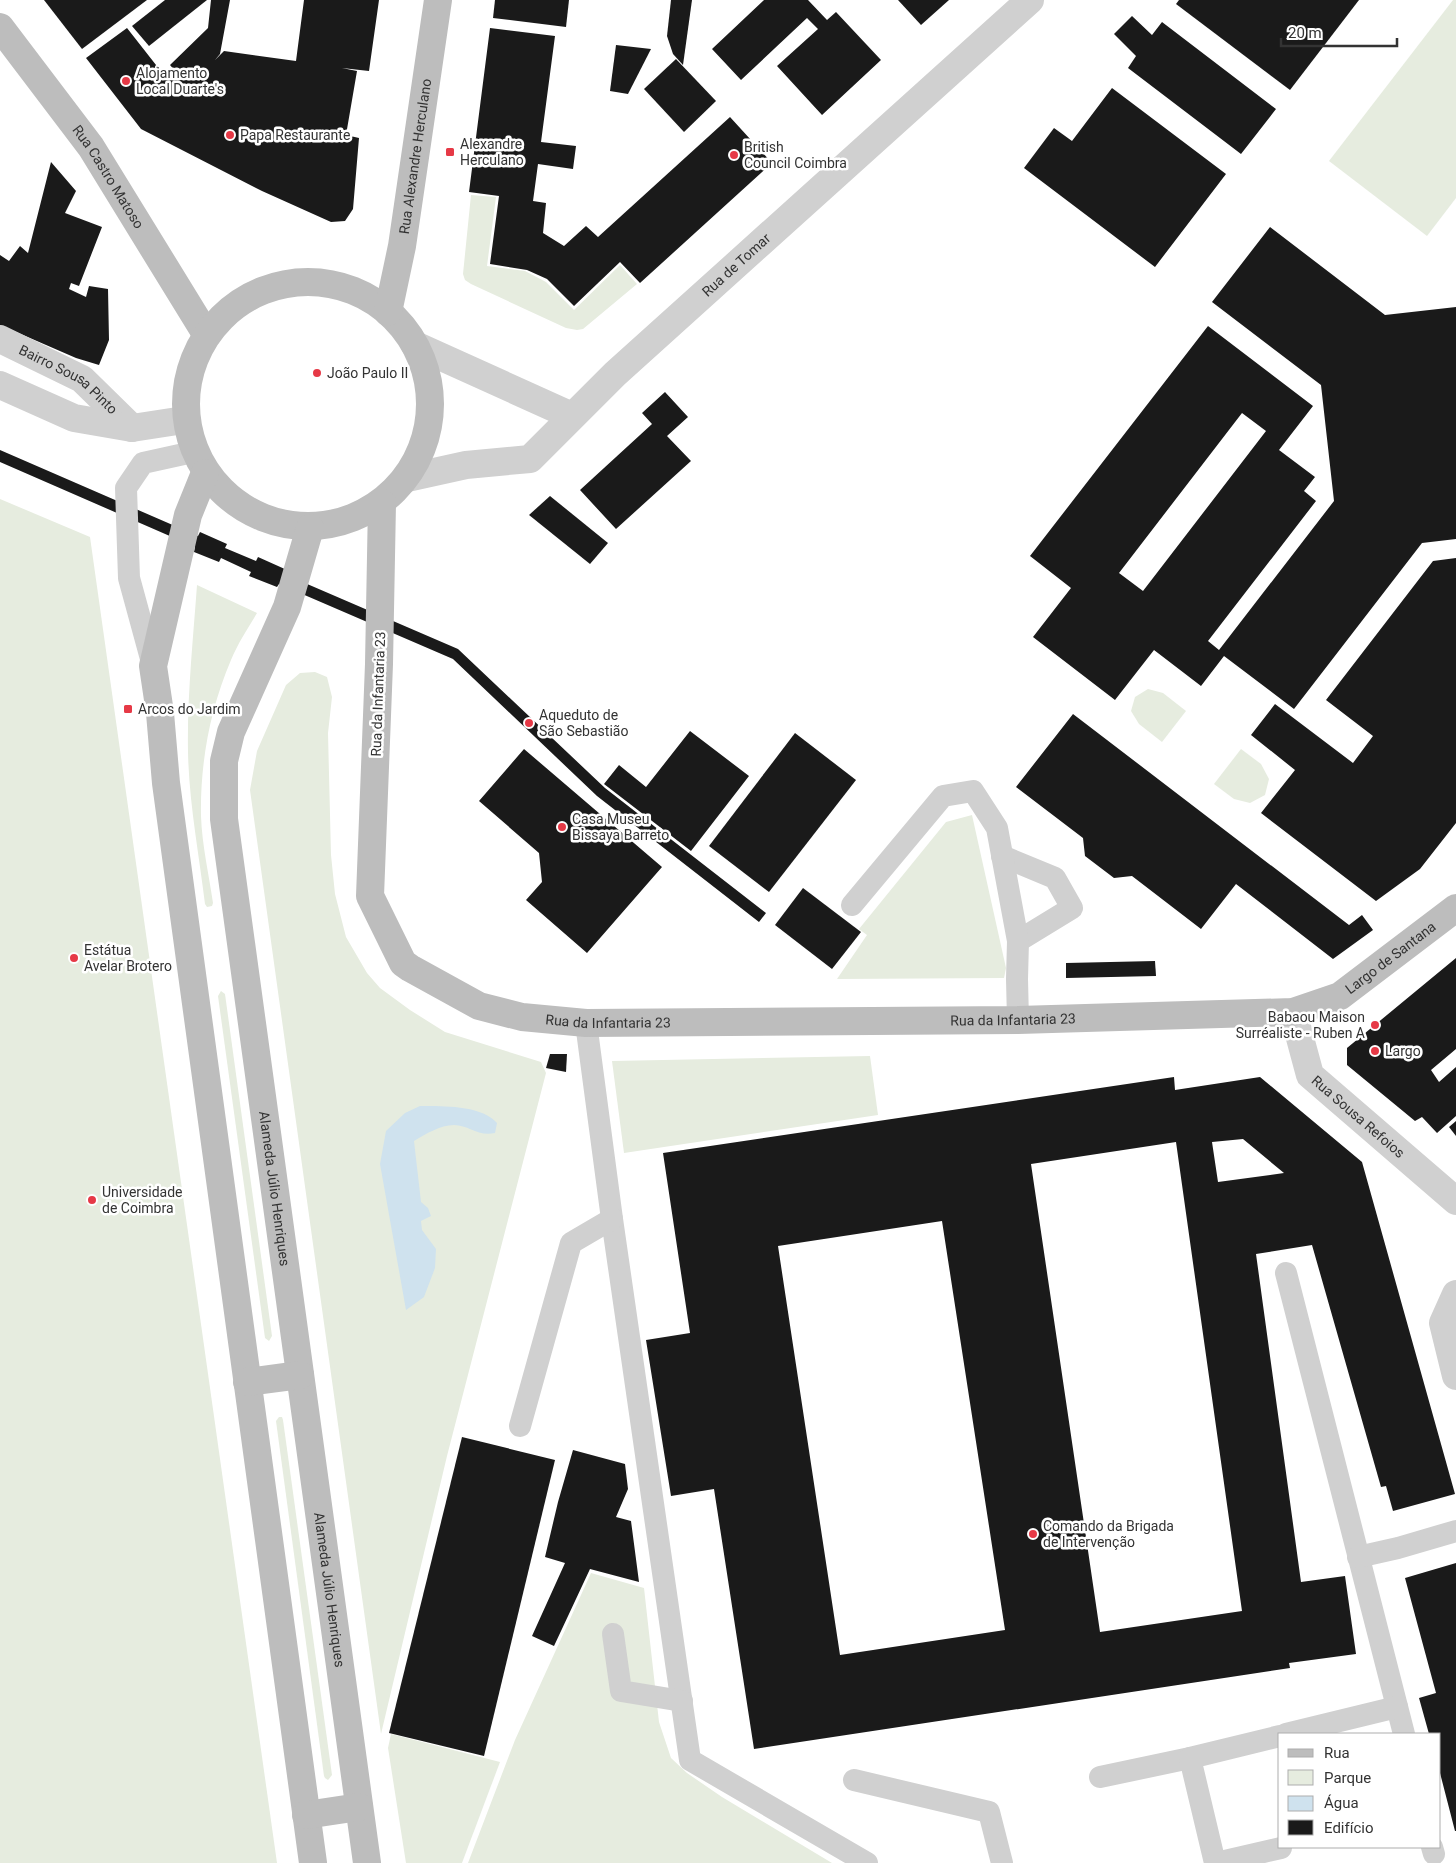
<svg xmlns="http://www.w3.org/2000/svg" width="1456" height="1863" viewBox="0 0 1456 1863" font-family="Roboto,sans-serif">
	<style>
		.green { fill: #e6ecdf }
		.water { fill: #cfe2ee }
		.building { fill: #1a1a1a; fill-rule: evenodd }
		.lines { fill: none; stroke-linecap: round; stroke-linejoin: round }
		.service { stroke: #d0d0d0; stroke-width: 22 }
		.minor { stroke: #d0d0d0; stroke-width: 28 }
		.secondary { stroke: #bdbdbd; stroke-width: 28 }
		.poi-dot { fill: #e63946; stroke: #fff; stroke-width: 2 }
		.labels { text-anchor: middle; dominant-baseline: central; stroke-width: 5; stroke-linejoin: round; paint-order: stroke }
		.poi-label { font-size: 14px; fill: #333; stroke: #fff; text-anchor: start }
		.street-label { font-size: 14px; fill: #333; stroke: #fff }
	</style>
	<rect width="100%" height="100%" fill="#fff"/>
	<!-- green -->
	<g class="green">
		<path d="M 1453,0 L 1456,0 L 1456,198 L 1427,236 L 1329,161 Z"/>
		<path d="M 471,195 L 496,197 L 487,266 L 525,271 L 546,282 L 574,310 L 620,265 L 637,284 L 583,329 L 577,330 L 566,328 L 471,284 L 465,280 L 463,274 Z"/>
		<path d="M 0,499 L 90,537 L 277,1863 L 0,1863 Z"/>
		<path d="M 197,585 L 257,613 C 248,628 238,643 231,660 C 210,709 200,763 201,816 C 202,845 209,875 213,903 L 212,906 L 207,907 L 205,904 C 199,854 189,803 188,752 C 187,697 193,641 197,585 Z"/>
		<path d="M 315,672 L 327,677 L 332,697 L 328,733 L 331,855 L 335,894 L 346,937 L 367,973 L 380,988 L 410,1010 L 445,1032 L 541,1062 L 546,1073 L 447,1456 L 381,1734 L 250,790 L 257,751 L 286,685 L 300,673 Z"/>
		<path d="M 1148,689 L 1163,693 L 1186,711 L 1162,742 L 1139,724 L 1131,711 L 1135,697 Z"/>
		<path d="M 1241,749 L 1261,764 L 1269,779 L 1265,795 L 1250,803 L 1234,799 L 1214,784 Z"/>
		<path d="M 972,815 L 1006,968 L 1004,978 L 837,979 L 867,935 L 859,929 L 946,822 Z"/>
		<path d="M 221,991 L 225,994 L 272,1336 L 269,1341 L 265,1338 L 218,996 Z"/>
		<path d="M 870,1056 L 878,1115 L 624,1153 L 612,1061 Z"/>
		<path d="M 279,1417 L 282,1417 L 283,1420 L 332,1775 L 328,1780 L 325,1778 L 324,1776 L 276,1421 Z"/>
		<path d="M 591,1573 L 644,1588 L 659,1722 L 671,1758 L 687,1773 L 722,1797 L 832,1863 L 468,1863 L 515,1740 Z"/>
		<path d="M 391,1734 L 500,1762 L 462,1863 L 406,1863 L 388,1748 Z"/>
	</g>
	<!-- water -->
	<path class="water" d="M 420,1106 C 441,1106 482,1105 497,1123 L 495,1133 C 478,1137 469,1125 454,1125 C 440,1125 426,1134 414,1141 L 421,1202 L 428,1208 L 431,1216 L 421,1221 L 422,1230 L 436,1249 L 435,1268 L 424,1297 L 406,1310 L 380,1164 L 386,1131 L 405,1113 Z"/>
	<!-- building -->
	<g class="building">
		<path d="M 44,0 L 147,0 L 82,49 Z"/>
		<path d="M 165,0 L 207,0 L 149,46 L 132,26 Z"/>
		<path d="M 211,0 L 230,0 L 220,54 L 215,60 L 224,51 L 296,61 L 304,0 L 379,0 L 369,71 L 342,68 L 357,71 L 346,135 L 359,138 L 353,209 L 345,221 L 331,222 L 262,191 L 141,129 L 86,58 L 127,28 L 167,79 L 176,72 L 170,65 L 208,28 Z"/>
		<path d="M 495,0 L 569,0 L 566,27 L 493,18 Z"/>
		<path d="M 671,0 L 692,0 L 683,65 L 673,54 L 667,36 Z"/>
		<path d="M 764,0 L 808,0 L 827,20 L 836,12 L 881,60 L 822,115 L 777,66 L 818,29 L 807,18 L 741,80 L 712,49 Z"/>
		<path d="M 898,0 L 949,0 L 921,25 Z"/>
		<path d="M 1179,0 L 1359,0 L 1290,90 L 1176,4 Z"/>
		<path d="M 1132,16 L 1152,35 L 1162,22 L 1276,109 L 1241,154 L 1128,68 L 1136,56 L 1114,34 Z"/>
		<path d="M 490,28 L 555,36 L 541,142 L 576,146 L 573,169 L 538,164 L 533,201 L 546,203 L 543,233 L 564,246 L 586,226 L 598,237 L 730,117 L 772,163 L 640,283 L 620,262 L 574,306 L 547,279 L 527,270 L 490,264 L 499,196 L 469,192 Z"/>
		<path d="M 616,45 L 651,49 L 628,94 L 610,91 Z"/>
		<path d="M 676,59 L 716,101 L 684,132 L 644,89 Z"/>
		<path d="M 1112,88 L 1226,174 L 1155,267 L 1024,168 L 1054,128 L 1072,141 Z"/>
		<path d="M 51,162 L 76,191 L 65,213 L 102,227 L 79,286 L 71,283 L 69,289 L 86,297 L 89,286 L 108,289 L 109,340 L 99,365 L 76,358 L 0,325 L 0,255 L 9,261 L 20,246 L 28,253 Z"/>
		<path d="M 1270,227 L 1385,315 L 1456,307 L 1456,539 L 1422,543 L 1294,709 L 1224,656 L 1201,686 L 1154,650 L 1115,700 L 1033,637 L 1071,588 L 1030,556 L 1208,326 L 1313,406 L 1279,450 L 1315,477 L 1304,491 L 1316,501 L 1208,641 L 1219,650 L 1334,501 L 1321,385 L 1212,302 ZM 1242,413 L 1266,431 L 1143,591 L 1119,573 Z"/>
		<path d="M 665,392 L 688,417 L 667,436 L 691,461 L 616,529 L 580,490 L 652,424 L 642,413 Z"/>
		<path d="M 0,450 L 198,536 L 200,532 L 227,544 L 225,548 L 256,561 L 258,557 L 287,570 L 284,574 L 458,649 L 605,788 L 766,913 L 759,922 L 597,796 L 453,659 L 279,584 L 277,587 L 249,576 L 251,572 L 221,558 L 219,562 L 194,552 L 195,547 L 0,462 Z"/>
		<path d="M 550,496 L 608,543 L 590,564 L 529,515 Z"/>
		<path d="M 1456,558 L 1456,823 L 1420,869 L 1376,901 L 1261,813 L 1295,770 L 1251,735 L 1275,704 L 1353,763 L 1373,736 L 1326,700 L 1433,561 Z"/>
		<path d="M 1073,714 L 1349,925 L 1362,915 L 1373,930 L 1333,959 L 1236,884 L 1201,929 L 1132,876 L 1114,878 L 1085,856 L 1083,838 L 1016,787 Z"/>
		<path d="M 690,731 L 749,776 L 691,851 L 604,784 L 619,765 L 646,787 Z"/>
		<path d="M 795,733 L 856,780 L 769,892 L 709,846 Z"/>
		<path d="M 524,749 L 662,867 L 587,953 L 526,900 L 542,882 L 539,853 L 479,801 Z"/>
		<path d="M 803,888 L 861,932 L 832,969 L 775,925 Z"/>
		<path d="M 1456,958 L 1456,1049 L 1431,1070 L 1439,1082 L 1456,1067 L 1456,1116 L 1437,1133 L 1422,1117 L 1415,1121 L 1347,1065 L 1347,1048 Z"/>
		<path d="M 1155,961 L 1156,976 L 1066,978 L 1066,963 Z"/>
		<path d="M 550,1054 L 567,1054 L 566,1072 L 546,1068 Z"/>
		<path d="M 1174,1077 L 1175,1090 L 1260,1077 L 1362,1162 L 1455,1494 L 1393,1511 L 1386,1486 L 1381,1487 L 1312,1245 L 1256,1254 L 1301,1582 L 1345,1576 L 1356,1654 L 1289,1663 L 1290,1668 L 754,1749 L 714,1489 L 671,1496 L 646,1340 L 690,1333 L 663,1153 ZM 1243,1139 L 1284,1173 L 1218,1182 L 1212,1142 ZM 1176,1142 L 1242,1611 L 1100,1632 L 1031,1164 ZM 942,1221 L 1005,1630 L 840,1655 L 778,1246 Z"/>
		<path d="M 1456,1121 L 1456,1136 L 1449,1127 Z"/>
		<path d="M 462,1437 L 555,1460 L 484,1756 L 389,1733 Z"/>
		<path d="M 573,1450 L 625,1464 L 628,1489 L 616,1517 L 631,1521 L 639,1582 L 590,1569 L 554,1646 L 532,1636 L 565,1563 L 545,1557 L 558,1502 Z"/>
		<path d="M 1456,1563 L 1456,1831 L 1455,1831 L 1440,1773 L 1440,1734 L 1429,1734 L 1419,1698 L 1436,1693 L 1405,1578 Z"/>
	</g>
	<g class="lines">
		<!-- service -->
		<g class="service">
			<path d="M 153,666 L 129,578 L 126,488 L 143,463 L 193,452"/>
			<path d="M 1002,856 L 1055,878 L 1072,908 L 1018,941"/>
			<path d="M 852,905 L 943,796 L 973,791 L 997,828 L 1018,941 L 1017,979 L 1018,1020"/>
			<path d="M 586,1023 L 612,1219 L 690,1760 L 867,1863"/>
			<path d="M 1286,1273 L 1404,1734"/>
			<path d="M 520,1426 L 571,1243 L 612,1219"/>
			<path d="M 1358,1557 L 1398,1548 L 1456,1531"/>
			<path d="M 613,1634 L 621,1691 L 682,1701"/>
			<path d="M 1286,1734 L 1397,1707"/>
			<path d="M 1100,1777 L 1190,1758"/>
			<path d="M 854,1780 L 989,1812 L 1002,1863"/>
			<path d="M 1432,1847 L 1434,1854"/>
			<path d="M 1215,1863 L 1190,1758 L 1280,1736"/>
			<path d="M 1216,1863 L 1281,1848"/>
		</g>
		<!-- minor -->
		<g class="minor">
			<path id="s1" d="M 0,339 L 82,379 L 132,428"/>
			<path d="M 415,345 L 572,416"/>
			<path d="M 0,385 L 74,418 L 132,428 L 184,420"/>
			<path id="s2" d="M 407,478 L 466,465 L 530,459 L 615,374 L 1030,0"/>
			<path id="s3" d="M 1293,1012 L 1310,1075 L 1456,1201"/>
			<path d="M 1456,1294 L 1443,1323 L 1456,1376"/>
		</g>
		<!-- secondary -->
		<g class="secondary">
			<path id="s4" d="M 0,27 L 91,147 L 206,334"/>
			<circle cx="308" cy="404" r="122"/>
			<path id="s5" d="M 388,312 L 402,246 L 438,0"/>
			<path d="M 205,473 L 188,515 L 153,666 L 160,713 L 166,783 L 313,1863"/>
			<path id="s6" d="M 382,503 L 379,664 L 370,896 L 403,963 L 410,968 L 479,1006 L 522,1017 L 586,1023 L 1018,1020 L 1293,1012 L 1340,996 L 1456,908"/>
			<path id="s7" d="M 310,528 L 287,607 L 231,732 L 224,761 L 224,819 L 367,1863"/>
			<path d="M 247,1382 L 300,1375"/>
			<path d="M 306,1815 L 359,1807"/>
		</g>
	</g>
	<!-- markers -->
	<g class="poi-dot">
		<circle cx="126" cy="81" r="5"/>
		<circle cx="230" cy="135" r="5"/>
		<rect x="445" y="147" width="10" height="10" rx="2.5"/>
		<circle cx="734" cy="155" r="5"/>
		<circle cx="317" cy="373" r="5"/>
		<rect x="123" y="704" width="10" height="10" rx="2.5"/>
		<circle cx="529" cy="723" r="5"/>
		<circle cx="562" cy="827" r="5"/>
		<circle cx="74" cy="958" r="5"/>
		<circle cx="1375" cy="1025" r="5"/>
		<circle cx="1375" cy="1051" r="5"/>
		<circle cx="92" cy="1200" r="5"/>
		<circle cx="1033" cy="1534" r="5"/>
	</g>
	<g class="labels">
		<!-- poi labels -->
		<g class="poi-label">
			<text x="136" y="73">Alojamento<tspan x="136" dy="16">Local Duarte's</tspan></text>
			<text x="240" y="135">Papa Restaurante</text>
			<text x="460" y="144">Alexandre<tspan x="460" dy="16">Herculano</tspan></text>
			<text x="744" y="147">British<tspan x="744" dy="16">Council Coimbra</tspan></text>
			<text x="327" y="373">João Paulo II</text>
			<text x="138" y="709">Arcos do Jardim</text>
			<text x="539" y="715">Aqueduto de<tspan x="539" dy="16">São Sebastião</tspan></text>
			<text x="572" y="819">Casa Museu<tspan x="572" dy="16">Bissaya Barreto</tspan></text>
			<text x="84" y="950">Estátua<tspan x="84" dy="16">Avelar Brotero</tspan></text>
			<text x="1365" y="1017" text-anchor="end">Babaou Maison<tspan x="1365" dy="16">Surréaliste - Ruben A</tspan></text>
			<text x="1385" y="1051">Largo</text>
			<text x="102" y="1192">Universidade<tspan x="102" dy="16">de Coimbra</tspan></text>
			<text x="1043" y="1526">Comando da Brigada<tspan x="1043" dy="16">de Intervenção</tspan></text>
		</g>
		<!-- street labels -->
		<g class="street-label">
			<text stroke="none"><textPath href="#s5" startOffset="158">Rua Alexandre Herculano</textPath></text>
			<text stroke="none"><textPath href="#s4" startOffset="185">Rua Castro Matoso</textPath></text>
			<text stroke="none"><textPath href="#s2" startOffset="408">Rua de Tomar</textPath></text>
			<text stroke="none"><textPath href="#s1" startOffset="80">Bairro Sousa Pinto</textPath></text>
			<text transform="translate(378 694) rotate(-88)">Rua da Infantaria 23</text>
			<text stroke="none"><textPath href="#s6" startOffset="1484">Largo de Santana</textPath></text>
			<text stroke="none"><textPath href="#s6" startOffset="1091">Rua da Infantaria 23</textPath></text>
			<text stroke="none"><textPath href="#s6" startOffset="686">Rua da Infantaria 23</textPath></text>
			<text stroke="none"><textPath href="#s3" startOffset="129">Rua Sousa Refoios</textPath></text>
			<text stroke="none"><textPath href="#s7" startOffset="680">Alameda Júlio Henriques</textPath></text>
			<text stroke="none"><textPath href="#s7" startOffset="1085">Alameda Júlio Henriques</textPath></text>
		</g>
	</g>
	<!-- legend -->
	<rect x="1278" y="1733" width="162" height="115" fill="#ffffff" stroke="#adadad"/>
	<rect x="1288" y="1749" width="25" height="8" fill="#bdbdbd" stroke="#adadad"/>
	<text x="1324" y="1758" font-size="15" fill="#333333">Rua</text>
	<rect x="1288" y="1770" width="25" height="15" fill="#e6ecdf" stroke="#adadad"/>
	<text x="1324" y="1783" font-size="15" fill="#333333">Parque</text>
	<rect x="1288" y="1796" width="25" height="15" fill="#cfe2ee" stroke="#adadad"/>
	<text x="1324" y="1808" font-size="15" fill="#333333">Água</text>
	<rect x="1288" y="1820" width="25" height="15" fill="#1a1a1a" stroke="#adadad"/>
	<text x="1324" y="1833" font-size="15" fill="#333333">Edifício</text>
	<!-- scale -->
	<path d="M1281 38v8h116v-8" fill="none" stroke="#333333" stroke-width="2.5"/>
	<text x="1288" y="38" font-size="15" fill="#333333" stroke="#ffffff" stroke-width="4" paint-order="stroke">20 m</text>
</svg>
